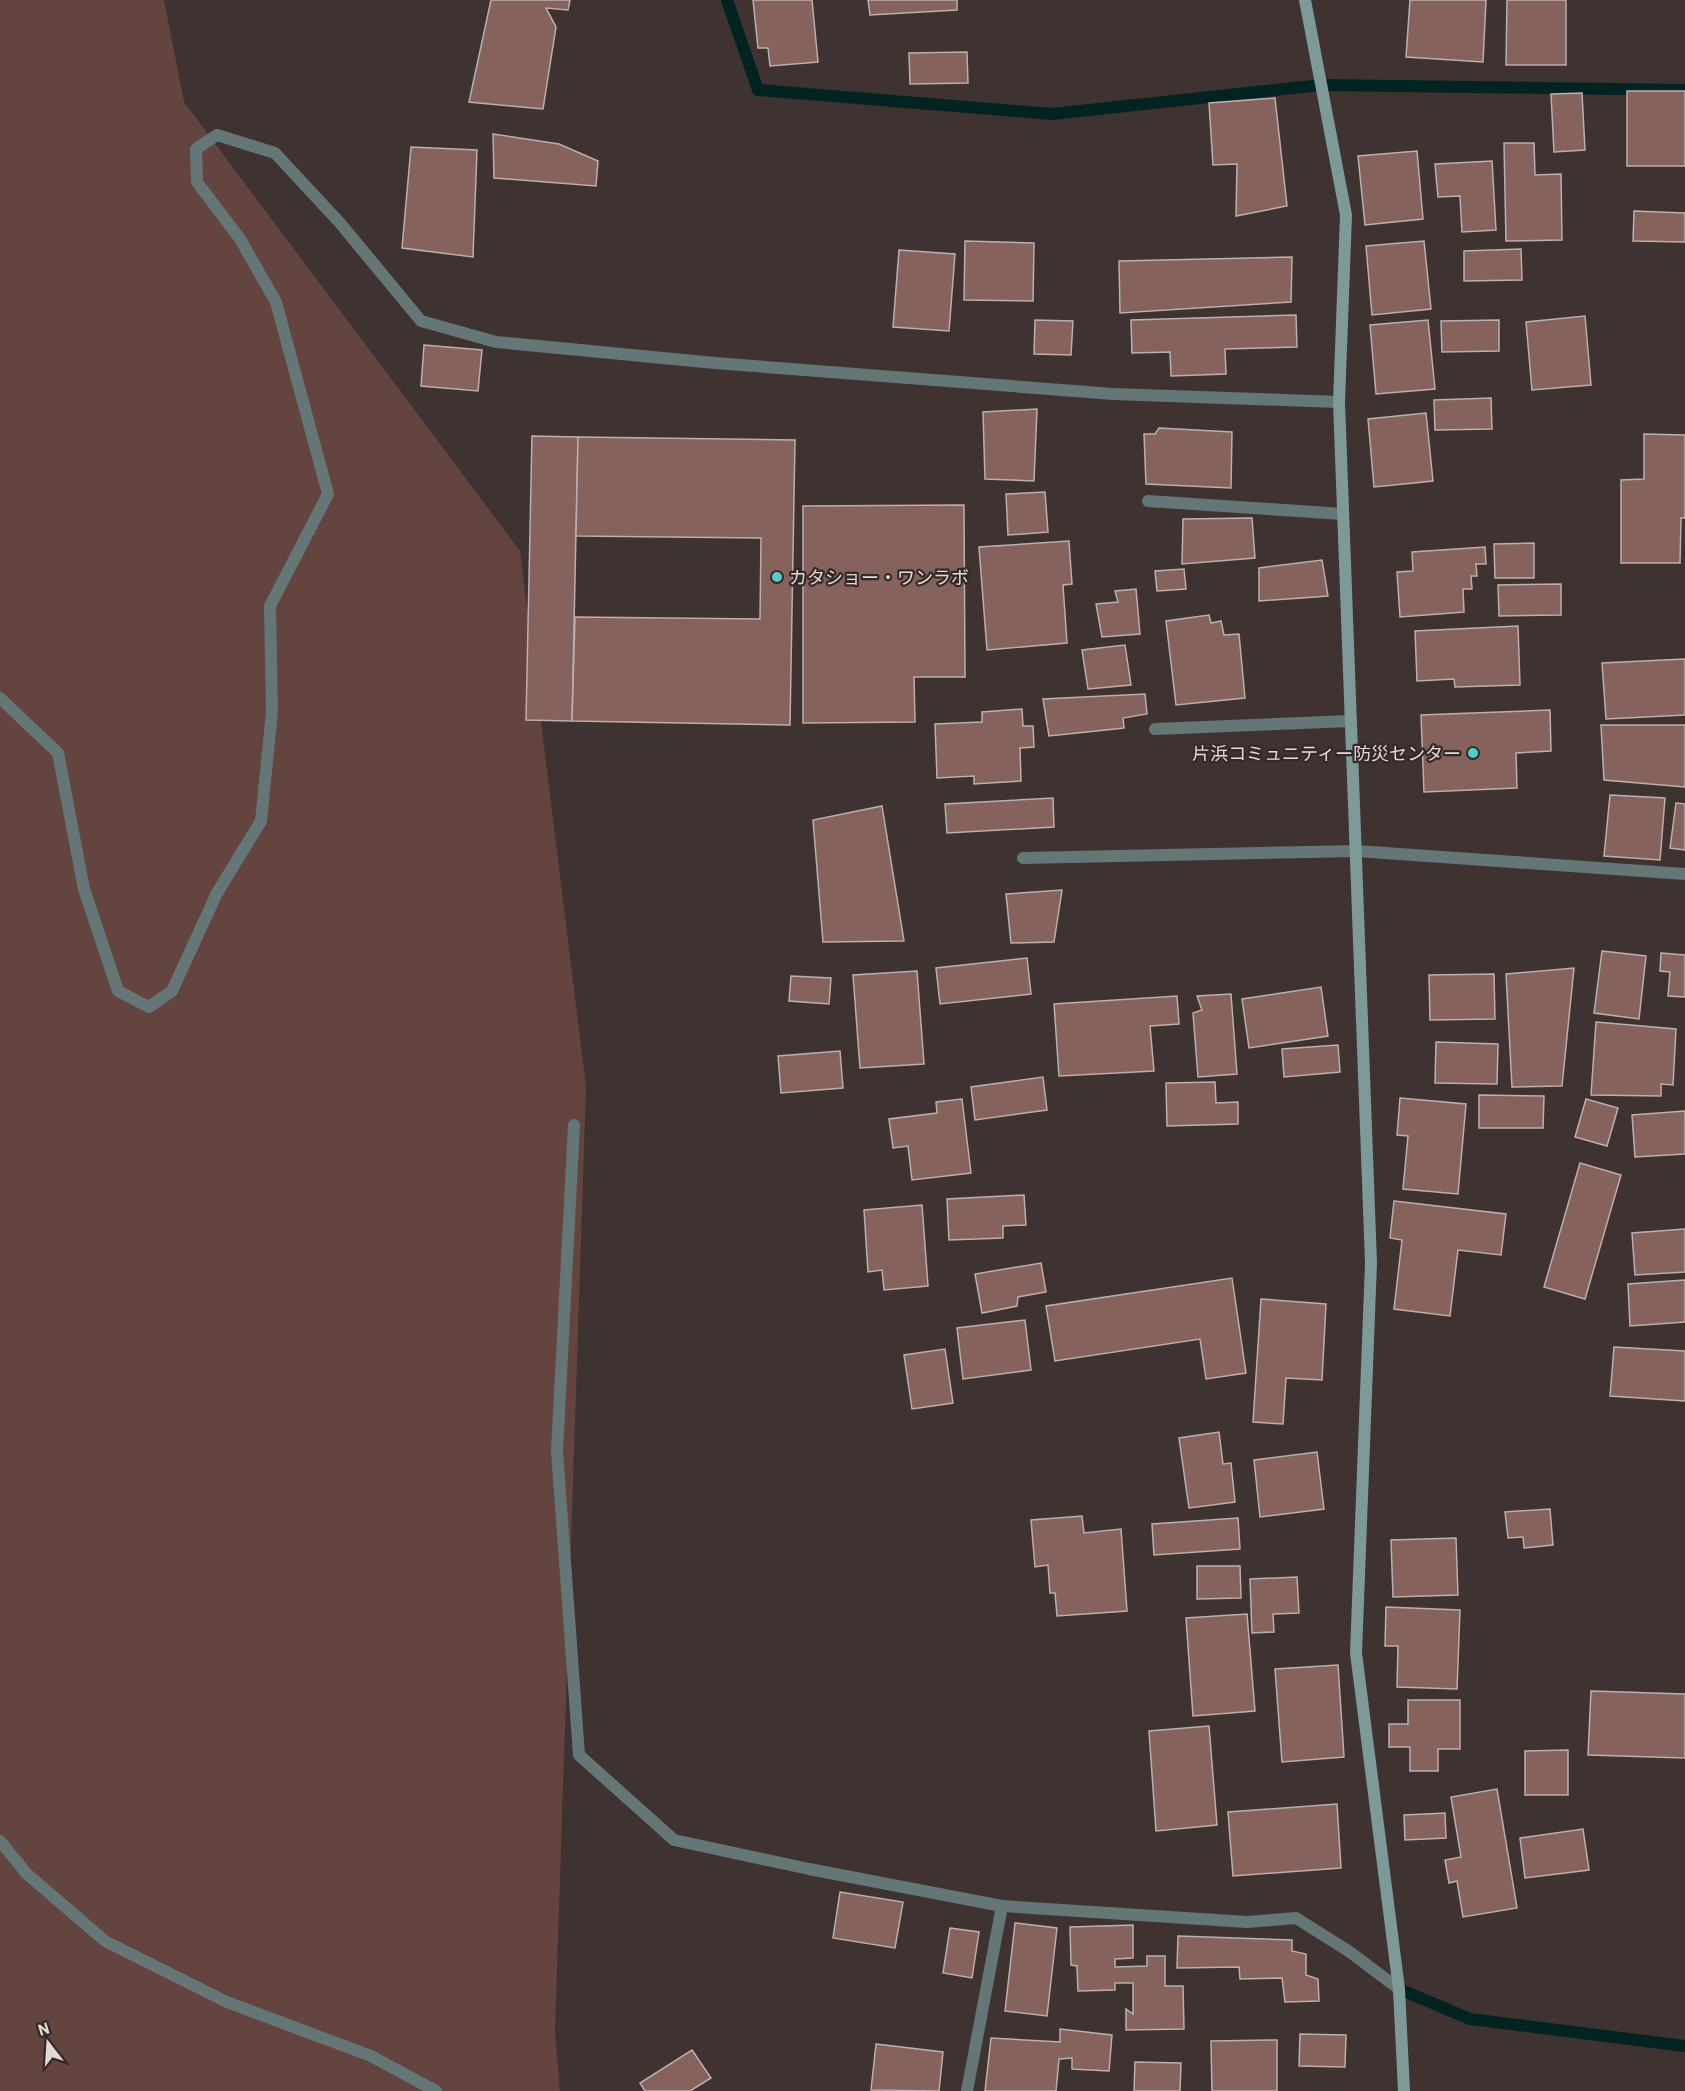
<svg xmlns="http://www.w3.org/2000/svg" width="1685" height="2091" viewBox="0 0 1685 2091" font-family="Barlow,'Noto Sans JP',sans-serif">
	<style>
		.green { fill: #64443e }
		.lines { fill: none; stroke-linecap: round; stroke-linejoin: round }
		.stream { stroke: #022322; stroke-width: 12 }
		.building { fill: #85625c; stroke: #bdafac; stroke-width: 1.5 }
		.lane { stroke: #647675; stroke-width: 12 }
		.street { stroke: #647675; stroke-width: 12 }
		.secondary { stroke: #7d9a98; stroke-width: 12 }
		.poi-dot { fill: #53cdc9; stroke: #342927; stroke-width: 2 }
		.labels { text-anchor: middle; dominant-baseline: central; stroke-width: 4.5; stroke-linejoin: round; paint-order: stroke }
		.poi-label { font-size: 18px; fill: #e1dad8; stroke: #342927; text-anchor: start }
	</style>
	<rect width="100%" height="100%" fill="#3e3331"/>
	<!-- green -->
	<path class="green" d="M 0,0 L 164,0 L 184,102 L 520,551 L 586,1087 L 555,2031 L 560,2091 L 0,2091 Z"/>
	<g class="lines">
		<!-- stream -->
		<g class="stream">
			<path d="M 727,0 L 758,90 L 1052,114 L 1321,85 L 1685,90"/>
			<path d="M 1399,1989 L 1470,2019 L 1685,2046"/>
		</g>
	</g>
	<!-- building -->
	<g class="building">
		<path d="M 491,0 L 570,0 L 568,10 L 546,8 L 556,27 L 543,109 L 469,102 Z"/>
		<path d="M 753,0 L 812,0 L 818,62 L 770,66 L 768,48 L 758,48 Z"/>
		<path d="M 868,0 L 957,0 L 957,10 L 870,15 Z"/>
		<path d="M 1410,0 L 1486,0 L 1483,62 L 1406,57 Z"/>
		<path d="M 1507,0 L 1566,0 L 1566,65 L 1506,65 Z"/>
		<path d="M 967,52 L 968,83 L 910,84 L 909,53 Z"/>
		<rect x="1627" y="91" width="58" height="75"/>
		<path d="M 1582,93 L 1585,150 L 1554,152 L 1551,94 Z"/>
		<path d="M 1275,98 L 1287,206 L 1236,216 L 1237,164 L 1213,165 L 1209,103 Z"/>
		<path d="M 493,134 L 559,144 L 598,161 L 596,186 L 494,178 Z"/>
		<path d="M 1504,143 L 1534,143 L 1535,175 L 1561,174 L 1562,240 L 1506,241 Z"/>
		<path d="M 411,147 L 477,150 L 473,257 L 402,248 Z"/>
		<path d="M 1417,151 L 1423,219 L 1365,225 L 1358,156 Z"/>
		<path d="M 1492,161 L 1496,230 L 1462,232 L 1460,196 L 1438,197 L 1435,164 Z"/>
		<path d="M 1634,211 L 1685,213 L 1685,242 L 1633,241 Z"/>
		<path d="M 965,241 L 1034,243 L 1033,301 L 964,300 Z"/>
		<path d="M 1424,241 L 1431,309 L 1372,315 L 1366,246 Z"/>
		<path d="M 1521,249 L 1522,280 L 1464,281 L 1464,251 Z"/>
		<path d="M 899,250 L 955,254 L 949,331 L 893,327 Z"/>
		<path d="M 1292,257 L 1291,302 L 1120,313 L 1119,261 Z"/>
		<path d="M 1296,315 L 1297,347 L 1225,349 L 1226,374 L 1171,376 L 1170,352 L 1132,353 L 1131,320 Z"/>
		<path d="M 1585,316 L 1591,385 L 1532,390 L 1526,322 Z"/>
		<path d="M 1035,320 L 1073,321 L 1071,355 L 1034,354 Z"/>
		<path d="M 1428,320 L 1435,389 L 1376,394 L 1370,325 Z"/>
		<path d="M 1499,320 L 1499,351 L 1442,352 L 1441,321 Z"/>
		<path d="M 424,345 L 482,350 L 478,391 L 421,386 Z"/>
		<path d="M 1491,398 L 1492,429 L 1435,430 L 1434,400 Z"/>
		<path d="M 1037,409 L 1034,481 L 985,479 L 983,412 Z"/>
		<path d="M 1426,413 L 1433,481 L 1374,487 L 1368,419 Z"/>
		<path d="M 1159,428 L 1232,432 L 1231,488 L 1146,484 L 1144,434 L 1155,434 Z"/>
		<path d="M 1644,434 L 1685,435 L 1685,518 L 1681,518 L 1680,563 L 1621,563 L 1621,480 L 1644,479 Z"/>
		<path d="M 532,436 L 578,437 L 572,721 L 526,720 Z"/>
		<path d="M 578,437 L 795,440 L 790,725 L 572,721 L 575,617 L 760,619 L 761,538 L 576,536 Z"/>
		<path d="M 1045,492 L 1048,532 L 1008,535 L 1006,494 Z"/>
		<path d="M 964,505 L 965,677 L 914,677 L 915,722 L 803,723 L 803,506 Z"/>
		<path d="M 1252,518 L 1255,558 L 1182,564 L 1183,519 Z"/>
		<path d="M 1069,541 L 1072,584 L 1063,585 L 1067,643 L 987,650 L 979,547 Z"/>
		<path d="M 1534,543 L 1534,578 L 1495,578 L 1494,544 Z"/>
		<path d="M 1485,547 L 1486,564 L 1476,564 L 1477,576 L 1471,576 L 1472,589 L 1463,589 L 1464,612 L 1400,617 L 1397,572 L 1413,571 L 1412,552 Z"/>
		<path d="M 1322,560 L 1328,596 L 1259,601 L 1259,568 Z"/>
		<path d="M 1184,569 L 1186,589 L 1157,591 L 1155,571 Z"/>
		<path d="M 1561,584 L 1561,615 L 1499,616 L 1498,585 Z"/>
		<path d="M 1136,589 L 1140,634 L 1102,637 L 1096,604 L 1118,602 L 1115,591 Z"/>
		<path d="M 1209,615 L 1211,623 L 1221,621 L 1224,635 L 1239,634 L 1245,698 L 1176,705 L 1166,621 Z"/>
		<path d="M 1518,626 L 1520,685 L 1455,687 L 1454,679 L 1417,681 L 1415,631 Z"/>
		<path d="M 1125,645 L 1131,685 L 1088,689 L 1082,650 Z"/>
		<path d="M 1685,659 L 1685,715 L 1606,719 L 1602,663 Z"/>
		<path d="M 1145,694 L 1147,714 L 1123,718 L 1124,728 L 1049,736 L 1043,699 Z"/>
		<path d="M 1022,709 L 1023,726 L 1033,726 L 1034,747 L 1020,748 L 1021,781 L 974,784 L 974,776 L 937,778 L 935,724 L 982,722 L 982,712 Z"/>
		<path d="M 1550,710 L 1551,751 L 1516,753 L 1517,788 L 1424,792 L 1421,715 Z"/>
		<path d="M 1601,725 L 1685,725 L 1685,787 L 1604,780 Z"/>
		<path d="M 1610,795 L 1665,798 L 1660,860 L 1604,856 Z"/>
		<path d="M 1053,798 L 1054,827 L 947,833 L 945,804 Z"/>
		<path d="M 1676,803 L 1685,804 L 1685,850 L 1670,848 Z"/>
		<path d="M 882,806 L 904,941 L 823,942 L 813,820 Z"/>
		<path d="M 1062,890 L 1054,942 L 1011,943 L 1006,894 Z"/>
		<path d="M 1602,951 L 1646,956 L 1639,1019 L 1594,1013 Z"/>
		<path d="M 1661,953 L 1685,955 L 1685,997 L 1668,996 L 1670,972 L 1660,971 Z"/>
		<path d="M 1027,958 L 1031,994 L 940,1004 L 936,968 Z"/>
		<path d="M 1574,968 L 1562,1086 L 1512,1087 L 1506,974 Z"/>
		<path d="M 917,971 L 924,1064 L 860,1068 L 853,975 Z"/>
		<path d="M 1494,974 L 1495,1019 L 1430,1020 L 1429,975 Z"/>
		<path d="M 791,976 L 831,978 L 829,1004 L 789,1001 Z"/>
		<path d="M 1321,987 L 1328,1036 L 1249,1048 L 1242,999 Z"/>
		<path d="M 1231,994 L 1237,1074 L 1198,1077 L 1193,1013 L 1202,1010 L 1197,996 Z"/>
		<path d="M 1177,996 L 1179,1024 L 1150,1026 L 1154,1071 L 1059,1076 L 1054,1004 Z"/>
		<path d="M 1596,1022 L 1676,1029 L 1673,1085 L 1661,1084 L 1661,1096 L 1591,1095 Z"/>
		<path d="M 1436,1042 L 1498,1044 L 1497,1084 L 1435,1083 Z"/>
		<path d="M 1338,1045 L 1340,1072 L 1284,1077 L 1282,1049 Z"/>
		<path d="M 840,1051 L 843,1088 L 781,1093 L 778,1056 Z"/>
		<path d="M 1043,1077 L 1047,1110 L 975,1120 L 971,1087 Z"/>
		<path d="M 1215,1082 L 1216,1103 L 1238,1102 L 1238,1124 L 1167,1126 L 1166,1083 Z"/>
		<path d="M 1479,1095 L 1544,1096 L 1543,1128 L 1479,1128 Z"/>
		<path d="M 1400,1098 L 1466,1104 L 1458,1194 L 1403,1189 L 1408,1136 L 1397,1135 Z"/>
		<path d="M 962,1099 L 971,1173 L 912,1180 L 908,1146 L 893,1148 L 889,1119 L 937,1113 L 936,1102 Z"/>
		<path d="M 1586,1099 L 1618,1108 L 1607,1146 L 1575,1137 Z"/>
		<path d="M 1685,1111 L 1685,1154 L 1635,1157 L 1632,1115 Z"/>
		<path d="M 1580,1163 L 1621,1175 L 1585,1299 L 1544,1287 Z"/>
		<path d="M 1024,1195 L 1026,1225 L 1003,1226 L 1003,1238 L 949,1240 L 947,1199 Z"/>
		<path d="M 1394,1201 L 1506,1214 L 1501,1255 L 1458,1250 L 1450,1316 L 1394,1309 L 1402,1240 L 1390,1238 Z"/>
		<path d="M 922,1205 L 928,1286 L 884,1290 L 882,1270 L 868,1272 L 864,1210 Z"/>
		<path d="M 1685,1229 L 1685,1272 L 1635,1275 L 1632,1233 Z"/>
		<path d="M 1041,1263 L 1046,1292 L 1018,1297 L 1017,1306 L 982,1313 L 975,1274 Z"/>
		<path d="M 1232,1278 L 1246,1373 L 1206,1379 L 1200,1339 L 1055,1361 L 1046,1306 Z"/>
		<path d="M 1685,1280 L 1685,1322 L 1630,1326 L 1628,1284 Z"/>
		<path d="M 1261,1299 L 1326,1304 L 1322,1380 L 1286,1378 L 1283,1424 L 1253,1422 Z"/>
		<path d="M 1025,1320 L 1031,1370 L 963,1379 L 957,1328 Z"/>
		<path d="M 1614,1347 L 1685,1351 L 1685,1401 L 1610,1396 Z"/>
		<path d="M 945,1349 L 953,1403 L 912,1409 L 904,1355 Z"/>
		<path d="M 1219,1432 L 1223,1464 L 1231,1463 L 1235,1502 L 1189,1508 L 1179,1438 Z"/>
		<path d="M 1317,1452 L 1324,1509 L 1260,1517 L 1254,1460 Z"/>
		<path d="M 1550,1509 L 1553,1545 L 1524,1548 L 1523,1537 L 1508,1538 L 1505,1512 Z"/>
		<path d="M 1082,1516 L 1084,1533 L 1121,1529 L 1127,1611 L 1057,1616 L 1055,1593 L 1050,1593 L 1048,1565 L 1035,1567 L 1031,1520 Z"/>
		<path d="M 1238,1518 L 1240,1549 L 1154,1555 L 1152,1524 Z"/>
		<path d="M 1456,1538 L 1458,1595 L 1393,1597 L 1391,1540 Z"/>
		<path d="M 1197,1566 L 1240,1566 L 1241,1598 L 1197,1599 Z"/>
		<path d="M 1297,1577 L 1299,1613 L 1273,1614 L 1274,1632 L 1252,1633 L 1250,1579 Z"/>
		<path d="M 1386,1607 L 1460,1610 L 1457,1689 L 1397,1687 L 1398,1646 L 1385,1646 Z"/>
		<path d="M 1247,1614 L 1255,1711 L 1193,1716 L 1186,1618 Z"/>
		<path d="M 1338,1665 L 1344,1757 L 1282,1762 L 1275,1669 Z"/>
		<path d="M 1591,1691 L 1685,1694 L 1685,1758 L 1588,1755 Z"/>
		<path d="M 1408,1700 L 1460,1700 L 1460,1749 L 1438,1749 L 1438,1771 L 1410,1771 L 1410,1747 L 1389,1747 L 1389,1724 L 1408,1724 Z"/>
		<path d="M 1209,1726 L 1217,1825 L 1156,1831 L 1149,1731 Z"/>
		<path d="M 1568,1750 L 1568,1795 L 1525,1795 L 1525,1751 Z"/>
		<path d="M 1497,1789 L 1517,1908 L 1463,1917 L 1457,1881 L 1449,1883 L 1445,1860 L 1461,1857 L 1451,1797 Z"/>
		<path d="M 1337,1804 L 1341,1868 L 1233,1876 L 1228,1812 Z"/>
		<path d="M 1445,1813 L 1446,1838 L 1405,1840 L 1404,1815 Z"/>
		<path d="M 1583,1829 L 1589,1870 L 1525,1878 L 1520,1838 Z"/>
		<path d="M 840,1892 L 903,1902 L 895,1948 L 833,1938 Z"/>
		<path d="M 1015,1923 L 1057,1928 L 1047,2016 L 1005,2011 Z"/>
		<path d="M 1133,1925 L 1133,1958 L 1115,1959 L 1115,1967 L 1147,1966 L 1147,1956 L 1165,1956 L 1165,1986 L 1183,1986 L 1184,2029 L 1126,2030 L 1126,2009 L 1133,2014 L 1133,1983 L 1115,1983 L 1115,1990 L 1078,1991 L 1077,1966 L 1071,1965 L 1070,1927 Z"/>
		<path d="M 950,1928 L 979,1932 L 972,1978 L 943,1973 Z"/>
		<path d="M 1178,1936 L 1292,1940 L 1292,1951 L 1306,1954 L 1306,1975 L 1318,1979 L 1319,2001 L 1285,2002 L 1282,1978 L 1240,1979 L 1239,1967 L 1177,1968 Z"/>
		<path d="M 1060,2029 L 1112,2035 L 1109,2071 L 1072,2069 L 1072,2058 L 1059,2059 L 1056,2091 L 985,2091 L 991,2038 L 1060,2042 Z"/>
		<path d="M 1300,2034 L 1346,2035 L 1345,2067 L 1299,2066 Z"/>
		<path d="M 1277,2040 L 1277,2091 L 1212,2091 L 1211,2041 Z"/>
		<path d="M 876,2044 L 943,2052 L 939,2091 L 871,2090 Z"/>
		<path d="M 692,2050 L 711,2078 L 690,2091 L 645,2091 L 640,2083 Z"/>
		<path d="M 1135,2062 L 1181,2063 L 1180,2091 L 1134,2091 Z"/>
	</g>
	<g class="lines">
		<!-- lane -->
		<g class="lane">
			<path d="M 1148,501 L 1343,514"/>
			<path d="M 1155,729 L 1351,721"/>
			<path d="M 1023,858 L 1356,851 L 1685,874"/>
		</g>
		<!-- street -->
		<g class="street">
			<path d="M 0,698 L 58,753 L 84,889 L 118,991 L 149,1007 L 172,991 L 217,893 L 261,821 L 272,712 L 270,606 L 328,494 L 276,302 L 240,239 L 197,182 L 196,149 L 217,135 L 275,153 L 340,223 L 421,321 L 496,342 L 715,363 L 1113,394 L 1339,402"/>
			<path d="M 574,1125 L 557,1451 L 579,1755 L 674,1840 L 809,1869 L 1002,1906 L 1247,1922 L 1296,1918 L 1350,1952 L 1399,1989"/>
			<path d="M 0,1841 L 27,1874 L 105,1941 L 227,2002 L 371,2056 L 436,2091"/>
			<path d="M 967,2091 L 1002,1906"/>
		</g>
		<!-- secondary -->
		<path class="secondary" d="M 1305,0 L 1346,215 L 1339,402 L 1371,1263 L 1356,1653 L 1399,1989 L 1404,2091"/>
	</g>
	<!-- markers -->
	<g class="poi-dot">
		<circle cx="777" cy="577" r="6"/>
		<circle cx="1473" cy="753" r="6"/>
	</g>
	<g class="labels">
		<!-- poi labels -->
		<g class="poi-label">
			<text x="789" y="577">カタショー・ワンラボ</text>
			<text x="1461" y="753" text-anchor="end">片浜コミュニティー防災センター</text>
		</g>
	</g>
	<!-- north arrow -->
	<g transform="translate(48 2043) rotate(343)" stroke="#342927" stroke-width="4.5" paint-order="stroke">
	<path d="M0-4.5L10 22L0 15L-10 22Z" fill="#e1dad8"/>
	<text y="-9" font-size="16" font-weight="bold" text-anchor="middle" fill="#e1dad8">N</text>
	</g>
</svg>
